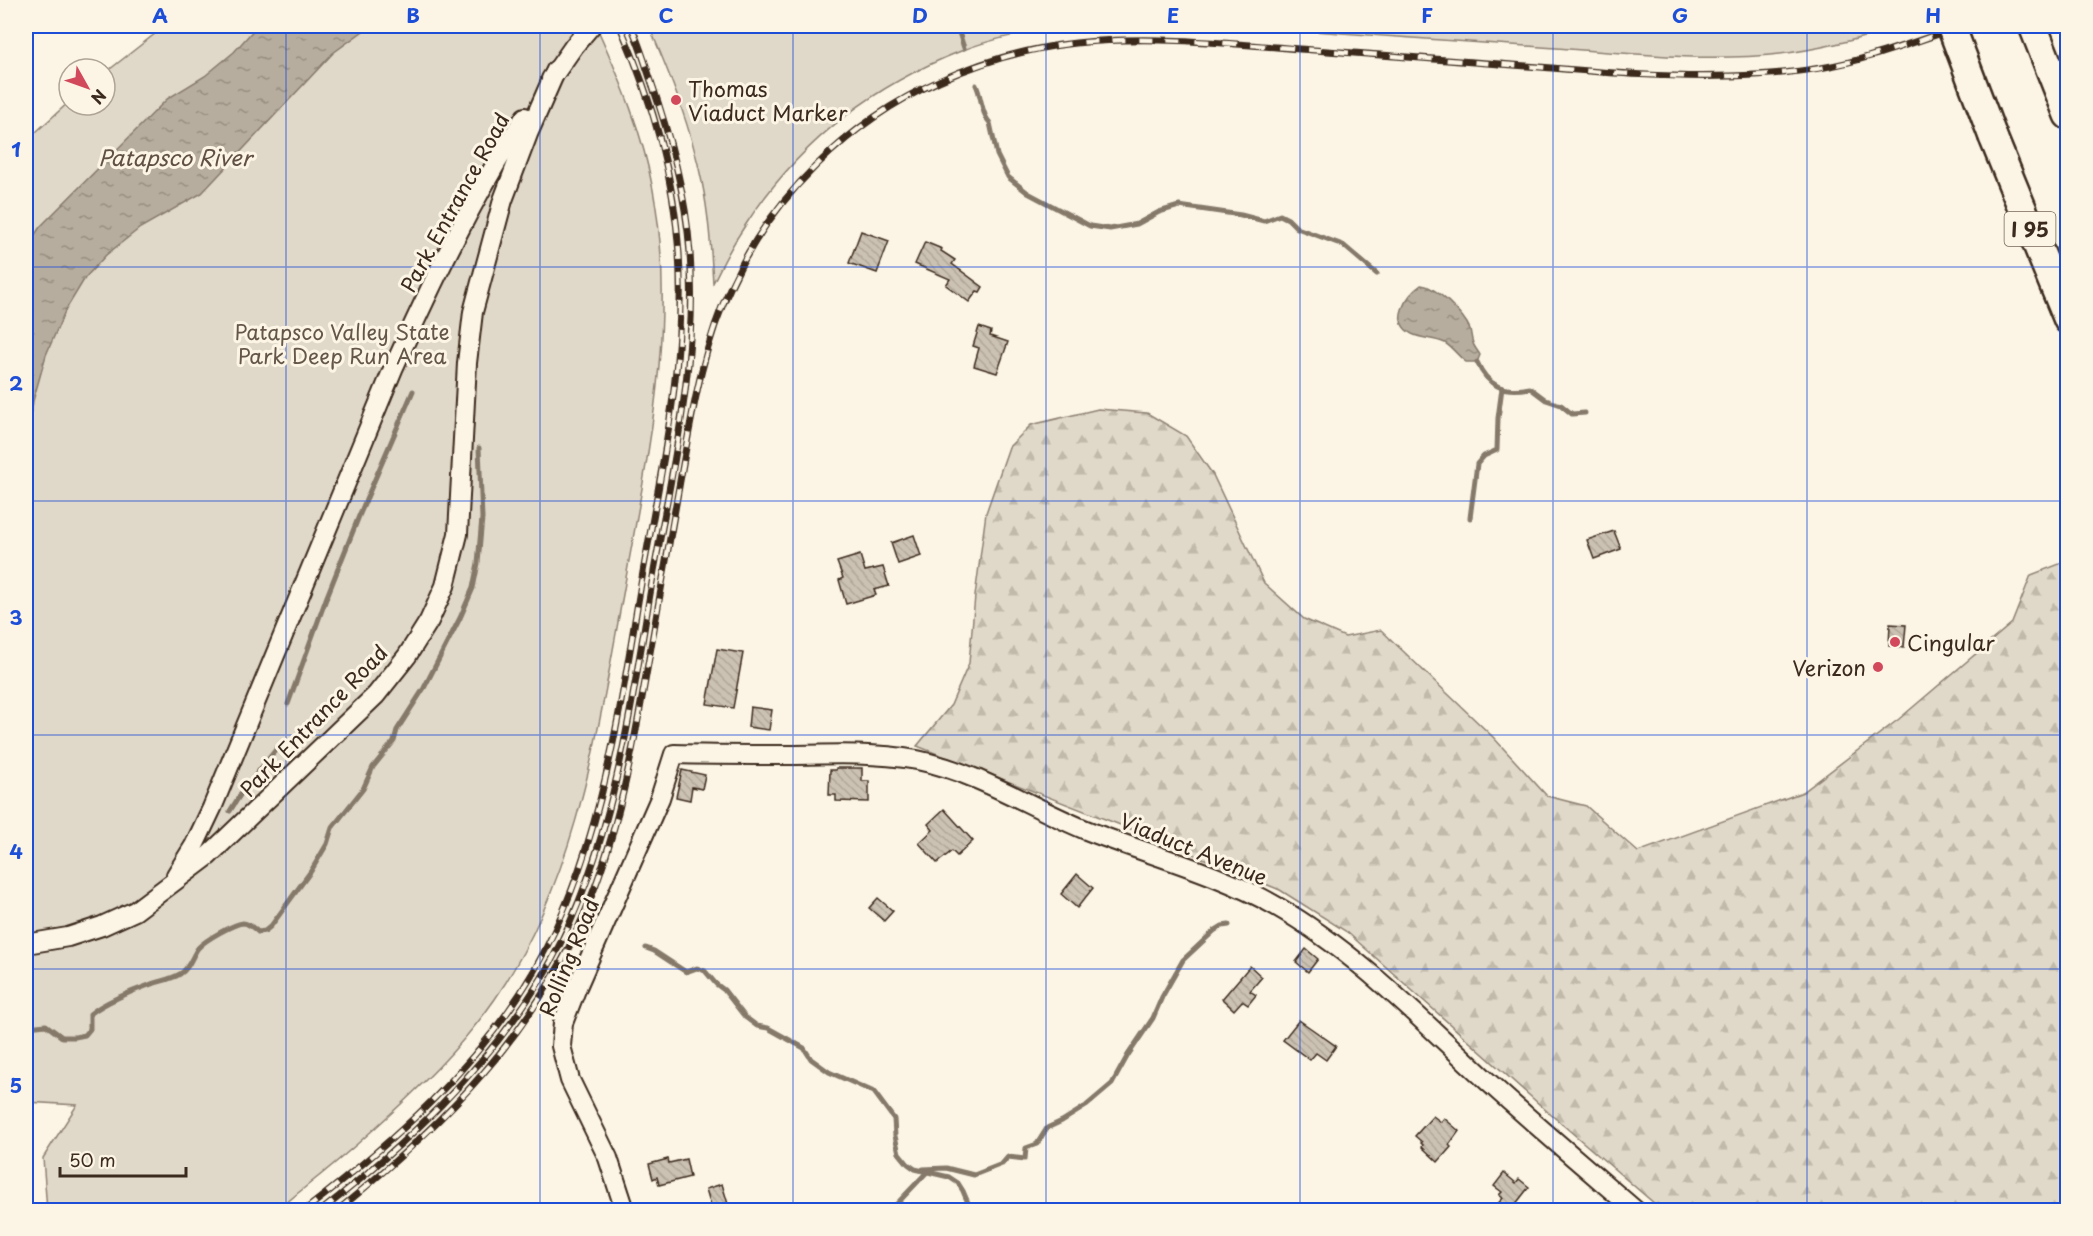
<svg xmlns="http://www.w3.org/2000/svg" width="2093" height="1236" viewBox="0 0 2093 1236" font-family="'Playpen Sans',sans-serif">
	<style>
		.forest { fill: url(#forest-firs); stroke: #8e8173; stroke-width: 1.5 }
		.park { fill: #e0d8c8; stroke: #8e8173; stroke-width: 1.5 }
		.water { fill: url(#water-ripples); stroke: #85796b; stroke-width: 1.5 }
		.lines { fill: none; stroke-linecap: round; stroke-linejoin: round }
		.stream { stroke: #85796b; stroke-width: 5 }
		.building { fill: url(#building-back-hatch); stroke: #3b2a1e; stroke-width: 1.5 }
		.minor-casing { stroke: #3b2a1e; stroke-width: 22 }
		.highway-casing { stroke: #3b2a1e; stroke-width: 32 }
		.minor { stroke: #fcf5e5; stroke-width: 18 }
		.highway { stroke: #fcf5e5; stroke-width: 27 }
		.rail-casing { stroke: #3b2a1e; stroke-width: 7 }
		.rail { stroke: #fcf5e5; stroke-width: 4.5; stroke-dasharray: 14; stroke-linecap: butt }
		.highway-bridge-casing { stroke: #3b2a1e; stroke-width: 32; stroke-linecap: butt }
		.highway-bridge { stroke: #fcf5e5; stroke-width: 27 }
		.grid { fill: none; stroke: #1d4ed8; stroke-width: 1.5; stroke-opacity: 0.55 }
		.poi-dot { fill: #d1495b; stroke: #fcf5e5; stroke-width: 2 }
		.labels { text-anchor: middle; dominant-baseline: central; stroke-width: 6; stroke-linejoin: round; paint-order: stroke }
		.shield { fill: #fcf5e5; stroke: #75675a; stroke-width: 1.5 }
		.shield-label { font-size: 20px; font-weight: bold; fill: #3b2a1e }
		.poi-label { font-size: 21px; fill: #3b2a1e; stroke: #fcf5e5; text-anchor: start }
		.street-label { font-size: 21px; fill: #3b2a1e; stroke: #fcf5e5 }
		.park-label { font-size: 21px; fill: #645648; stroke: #fcf5e5 }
		.water-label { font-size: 22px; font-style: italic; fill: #605144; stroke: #fcf5e5 }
		.neatline { fill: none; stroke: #1d4ed8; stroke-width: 2 }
		.grid-label { font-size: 20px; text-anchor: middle; font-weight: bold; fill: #1d4ed8 }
	</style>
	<defs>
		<pattern id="forest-firs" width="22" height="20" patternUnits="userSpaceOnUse" patternTransform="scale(1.5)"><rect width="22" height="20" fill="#e0d8c8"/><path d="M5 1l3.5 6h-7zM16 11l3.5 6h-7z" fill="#c1baab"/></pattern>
		<pattern id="water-ripples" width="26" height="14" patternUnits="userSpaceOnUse" patternTransform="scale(1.5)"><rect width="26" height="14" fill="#b7ad9e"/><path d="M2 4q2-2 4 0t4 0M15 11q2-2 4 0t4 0" fill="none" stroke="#968d80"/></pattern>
		<pattern id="building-back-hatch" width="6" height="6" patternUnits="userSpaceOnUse" patternTransform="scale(1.5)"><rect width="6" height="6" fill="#ccc2b3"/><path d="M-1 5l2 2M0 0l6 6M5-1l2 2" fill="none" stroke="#b0a79a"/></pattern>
	</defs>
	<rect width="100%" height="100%" fill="#fcf5e5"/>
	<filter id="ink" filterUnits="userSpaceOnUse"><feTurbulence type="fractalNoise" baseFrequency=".0167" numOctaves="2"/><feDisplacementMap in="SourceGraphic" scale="12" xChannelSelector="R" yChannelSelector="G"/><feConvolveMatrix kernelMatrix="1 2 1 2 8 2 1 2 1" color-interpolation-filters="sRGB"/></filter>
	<g filter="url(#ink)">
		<!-- forest -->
		<path class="forest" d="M 1098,409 L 1147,413 L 1186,436 L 1213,475 L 1264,583 L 1304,619 L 1345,637 L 1381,630 L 1493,737 L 1547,796 L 1586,806 L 1638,852 L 1803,792 L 1899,719 L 2012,623 L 2031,575 L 2067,561 L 2067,1210 L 1662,1210 L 1549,1113 L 1347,932 L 1280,890 L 1159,840 L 917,746 L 951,705 L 969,663 L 975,596 L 986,513 L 1009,447 L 1031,425 Z"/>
		<!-- park -->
		<g class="park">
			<path d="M 165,26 L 604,26 L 598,30 C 621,81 643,134 653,190 C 678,323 647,458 624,589 C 598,730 578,878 495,999 C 461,1048 417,1090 374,1129 C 351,1150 327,1170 303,1189 C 295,1195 287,1204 278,1208 C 268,1214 238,1210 225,1210 C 165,1210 106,1210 47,1210 L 43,1158 L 77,1105 L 26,1102 L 26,141 L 69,102 L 69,105 L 105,105 L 105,73 Z"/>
			<path d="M 649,26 L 1063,26 C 1029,32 993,38 961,51 C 867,88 792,149 739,235 C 729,250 721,267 713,283 C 711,250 709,215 702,182 C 691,128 671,77 649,26 Z"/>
			<path d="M 1241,26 L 1903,26 C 1863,38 1822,49 1780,54 C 1696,63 1610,51 1526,46 C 1431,39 1336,32 1241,26 Z"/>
		</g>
		<!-- water -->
		<g class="water">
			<path d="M 257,26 L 370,26 L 333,53 L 202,193 L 140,228 L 106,255 L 85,278 L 65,311 L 46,355 L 33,401 L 26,456 L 26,248 L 40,227 L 167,99 L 205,76 L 234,52 Z"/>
			<path d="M 1421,285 C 1436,286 1464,315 1470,329 C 1471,333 1471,338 1473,343 C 1474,347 1478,351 1480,355 L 1477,362 L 1466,362 C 1459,357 1452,347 1445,343 C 1434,338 1422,339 1412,334 C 1389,322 1406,295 1421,285 Z"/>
		</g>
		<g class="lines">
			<!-- stream -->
			<g class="stream">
				<path d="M 957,26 L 964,48"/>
				<path d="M 976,85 C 982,97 981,114 990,123 L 997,155 L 1008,177 L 1028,193 L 1090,226 L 1110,229 L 1137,224 L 1159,212 L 1179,206 L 1241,215 L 1264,221 L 1280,215 L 1288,219 L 1297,228 L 1343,245 L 1377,274"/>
				<path d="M 1477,362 C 1488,387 1504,393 1530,388 L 1546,400 L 1561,405 L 1572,414 L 1585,413"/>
				<path d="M 1470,518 L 1477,464 L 1484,456 L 1497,450 L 1498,418 L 1502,388"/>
				<path d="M 288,704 L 326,599 L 359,516 L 413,391"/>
				<path d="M 230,811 L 242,792 L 278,747"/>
				<path d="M 646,948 L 654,951 L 686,972 L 697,968 L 705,971 L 716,984 L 724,990 L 745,1017 L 757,1026 L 768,1028 L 804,1048 L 811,1059 L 829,1072 L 874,1092 L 894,1119 L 895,1136 L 899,1153 L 908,1164 L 915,1169 L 949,1177 L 958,1183 L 963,1191 L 971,1210"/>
				<path d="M 26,1025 L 28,1027 L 46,1025 L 62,1037 L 75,1037 L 85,1035 L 90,1029 L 90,1014 C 103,1003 132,991 149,985 C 159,981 170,980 180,974 C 189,969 192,956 198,948 C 205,940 233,924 243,923 C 249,923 254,929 258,932 L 265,931 L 271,926 L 311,871 L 327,844 L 332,828 L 363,789 L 373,767 L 394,741 L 397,730 L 424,688 L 460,618 L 473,588 L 478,563 L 482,518 L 479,448"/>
				<path d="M 923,1169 L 946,1168 L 974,1175 L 1002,1164 L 1008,1157 L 1025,1159 L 1026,1148 L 1037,1144 L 1047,1128 L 1062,1121 L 1086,1106 L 1112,1084 L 1128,1055 L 1153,1018 L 1162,997 L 1183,960 L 1214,931 L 1222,926 L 1229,925"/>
				<path d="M 891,1210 L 927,1172"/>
			</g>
		</g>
		<!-- building -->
		<g class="building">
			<path d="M 861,231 L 889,241 L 877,273 L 849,263 Z"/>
			<path d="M 925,242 L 942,249 L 941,251 L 955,260 L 952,264 L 983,287 L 980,292 L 977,291 L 969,302 L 946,285 L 950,279 L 915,264 Z"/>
			<path d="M 979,327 L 991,331 L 990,336 L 1008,342 L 997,373 L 974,366 L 979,348 L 973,346 Z"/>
			<path d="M 1614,531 L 1621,549 L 1594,559 L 1587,540 Z"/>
			<path d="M 914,535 L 921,556 L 898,564 L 891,543 Z"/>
			<path d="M 860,555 L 865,571 L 883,567 L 889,586 L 874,590 L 876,595 L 846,604 L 839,580 L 843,578 L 837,562 Z"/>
			<path d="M 1890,624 L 1906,625 L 1904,647 L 1889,646 Z"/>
			<path d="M 717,649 L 743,653 L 733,708 L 707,704 Z"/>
			<path d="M 750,707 L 772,710 L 769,730 L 748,727 Z"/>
			<path d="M 836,768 L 862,768 L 862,781 L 869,781 L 869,802 L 836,801 L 836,795 L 829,795 L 830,770 L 836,770 Z"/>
			<path d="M 682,770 L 705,775 L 702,789 L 692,787 L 690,800 L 676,797 Z"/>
			<path d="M 944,809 L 973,841 L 957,856 L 952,851 L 937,863 L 919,843 L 933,830 L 928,824 Z"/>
			<path d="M 1077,874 L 1093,888 L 1077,908 L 1061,894 Z"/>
			<path d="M 878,898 L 893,911 L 884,921 L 869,908 Z"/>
			<path d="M 1306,949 L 1318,959 L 1308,972 L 1296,962 Z"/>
			<path d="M 1250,966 L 1262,977 L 1250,991 L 1256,995 L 1248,1005 L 1242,1001 L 1234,1010 L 1222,999 Z"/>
			<path d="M 1299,1020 L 1336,1046 L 1326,1060 L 1316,1053 L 1310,1060 L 1283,1040 Z"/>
			<path d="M 1433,1116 L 1441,1122 L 1444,1118 L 1459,1131 L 1449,1145 L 1451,1147 L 1438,1162 L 1422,1147 L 1423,1145 L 1421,1143 L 1422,1142 L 1415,1136 Z"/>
			<path d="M 668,1159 L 669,1163 L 686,1159 L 690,1177 L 659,1185 L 657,1177 L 653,1179 L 649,1164 Z"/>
			<path d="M 1504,1173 L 1516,1183 L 1519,1179 L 1529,1187 L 1511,1210 L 1492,1210 L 1503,1198 L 1499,1195 L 1502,1192 L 1494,1186 Z"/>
			<path d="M 722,1184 L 728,1204 L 712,1209 L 706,1189 Z"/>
		</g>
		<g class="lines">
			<defs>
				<g id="minor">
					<path d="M 551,79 L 574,46 L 591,26"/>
					<path d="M 176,875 L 194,846 L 212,808 L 393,369 C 432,283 473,196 525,117"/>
					<path d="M 26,944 L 68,937 L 102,926 L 135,911 L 208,856 L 376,695 L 407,656 L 429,621 L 445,586 L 458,534 L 467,363 L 473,312 L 503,200 L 528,134 L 556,70"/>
					<path d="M 625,1210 L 608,1158 L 570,1080 L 561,1046 L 563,1023 L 577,987 L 660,798 L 674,754 C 715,755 755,755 796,755 C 837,754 877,753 917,760 C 977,772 1030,807 1086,830 C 1149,855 1217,872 1276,906 C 1355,951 1419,1018 1485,1079 C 1534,1124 1585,1167 1635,1210"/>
				</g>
				<g id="highway">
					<path d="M 2033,26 L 2068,115"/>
					<path d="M 1993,137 L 2068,320"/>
				</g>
			</defs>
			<!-- minor casing -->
			<use href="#minor" class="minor-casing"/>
			<!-- highway casing -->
			<use href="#highway" class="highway-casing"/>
			<!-- minor -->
			<use href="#minor" class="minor"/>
			<!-- highway -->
			<use href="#highway" class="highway"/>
			<defs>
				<g id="rail">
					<path d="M 305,1210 C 392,1143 480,1066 535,969 C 603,848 620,707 643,572 C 662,467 686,361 679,253 C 674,176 651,97 620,26"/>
					<path d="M 322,1210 C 405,1145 485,1070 541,979 C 614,857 630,708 654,571 C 673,466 698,360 690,253 C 686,194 670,137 651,81 C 645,63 639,43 631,26"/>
					<path d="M 338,1210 C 444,1123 539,1031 590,900 C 618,830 632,755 645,681 C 657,614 668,548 680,481 C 692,415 702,347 731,286 C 772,197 849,121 939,81 C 981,62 1030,48 1076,43 C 1155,35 1235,44 1314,50 C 1393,56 1472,62 1552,68 C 1611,73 1671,78 1730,76 C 1777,75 1826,70 1871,56 C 1902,47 1932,36 1962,26"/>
				</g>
			</defs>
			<!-- rail casing -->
			<use href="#rail" class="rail-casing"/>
			<!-- rail -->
			<use href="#rail" class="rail"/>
			<defs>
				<path id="highway-bridge" d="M 1951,26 L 1993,137"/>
			</defs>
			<!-- highway-bridge casing -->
			<use href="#highway-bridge" class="highway-bridge-casing"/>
			<!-- highway-bridge -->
			<use href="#highway-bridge" class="highway-bridge"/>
		</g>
	</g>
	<!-- grid -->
	<path class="grid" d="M 286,26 L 286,1210M 540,26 L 540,1210M 793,26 L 793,1210M 1046,26 L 1046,1210M 1300,26 L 1300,1210M 1553,26 L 1553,1210M 1807,26 L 1807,1210M 26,267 L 2068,267M 26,501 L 2068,501M 26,735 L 2068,735M 26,969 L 2068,969"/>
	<!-- markers -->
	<g class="poi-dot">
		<circle cx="676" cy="100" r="6"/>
		<circle cx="1895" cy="642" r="6"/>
		<circle cx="1878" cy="667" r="6"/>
	</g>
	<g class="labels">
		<!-- shield labels -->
		<rect class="shield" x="2004.5" y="212" width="51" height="34" rx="4.5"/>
		<g class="shield-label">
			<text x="2030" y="229">I 95</text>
		</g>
		<!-- poi labels -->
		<g class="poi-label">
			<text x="688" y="88">Thomas<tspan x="688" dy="24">Viaduct Marker</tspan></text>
			<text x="1907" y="642">Cingular</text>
			<text x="1866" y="667" text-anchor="end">Verizon</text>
		</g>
		<!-- street labels -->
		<g class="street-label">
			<text transform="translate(454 202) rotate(-61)">Park Entrance Road</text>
			<text transform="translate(313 720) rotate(-46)">Park Entrance Road</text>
			<text transform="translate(1194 848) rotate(22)">Viaduct Avenue</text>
			<text transform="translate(568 957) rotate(-68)">Rolling Road</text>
		</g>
		<!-- park labels -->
		<g class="park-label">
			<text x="342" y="331">Patapsco Valley State<tspan x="342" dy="24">Park Deep Run Area</tspan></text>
		</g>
		<!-- water labels -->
		<g class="water-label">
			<text x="175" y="156">Patapsco River</text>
		</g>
	</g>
	<!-- margin -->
	<rect width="2093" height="1236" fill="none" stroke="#fcf5e5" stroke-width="66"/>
	<!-- north arrow -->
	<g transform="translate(87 87) rotate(130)"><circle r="28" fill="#fcf5e5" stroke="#afa495" stroke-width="1.5"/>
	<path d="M0-4.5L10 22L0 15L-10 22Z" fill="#d1495b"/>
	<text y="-9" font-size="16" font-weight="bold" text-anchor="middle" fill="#3b2a1e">N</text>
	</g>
	<!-- scale -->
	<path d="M60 1167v9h126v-9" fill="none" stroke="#3b2a1e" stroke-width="3"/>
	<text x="69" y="1167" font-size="18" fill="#3b2a1e" stroke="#fcf5e5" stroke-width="4.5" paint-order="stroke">50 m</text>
	<rect x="33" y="33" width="2027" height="1170" class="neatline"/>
	<g class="grid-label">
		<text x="160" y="23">A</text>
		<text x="413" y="23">B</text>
		<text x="666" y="23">C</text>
		<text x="920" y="23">D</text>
		<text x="1173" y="23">E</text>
		<text x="1427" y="23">F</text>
		<text x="1680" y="23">G</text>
		<text x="1933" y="23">H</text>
		<text x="16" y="157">1</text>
		<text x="16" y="391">2</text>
		<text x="16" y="625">3</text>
		<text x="16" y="859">4</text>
		<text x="16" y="1093">5</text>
	</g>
</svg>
